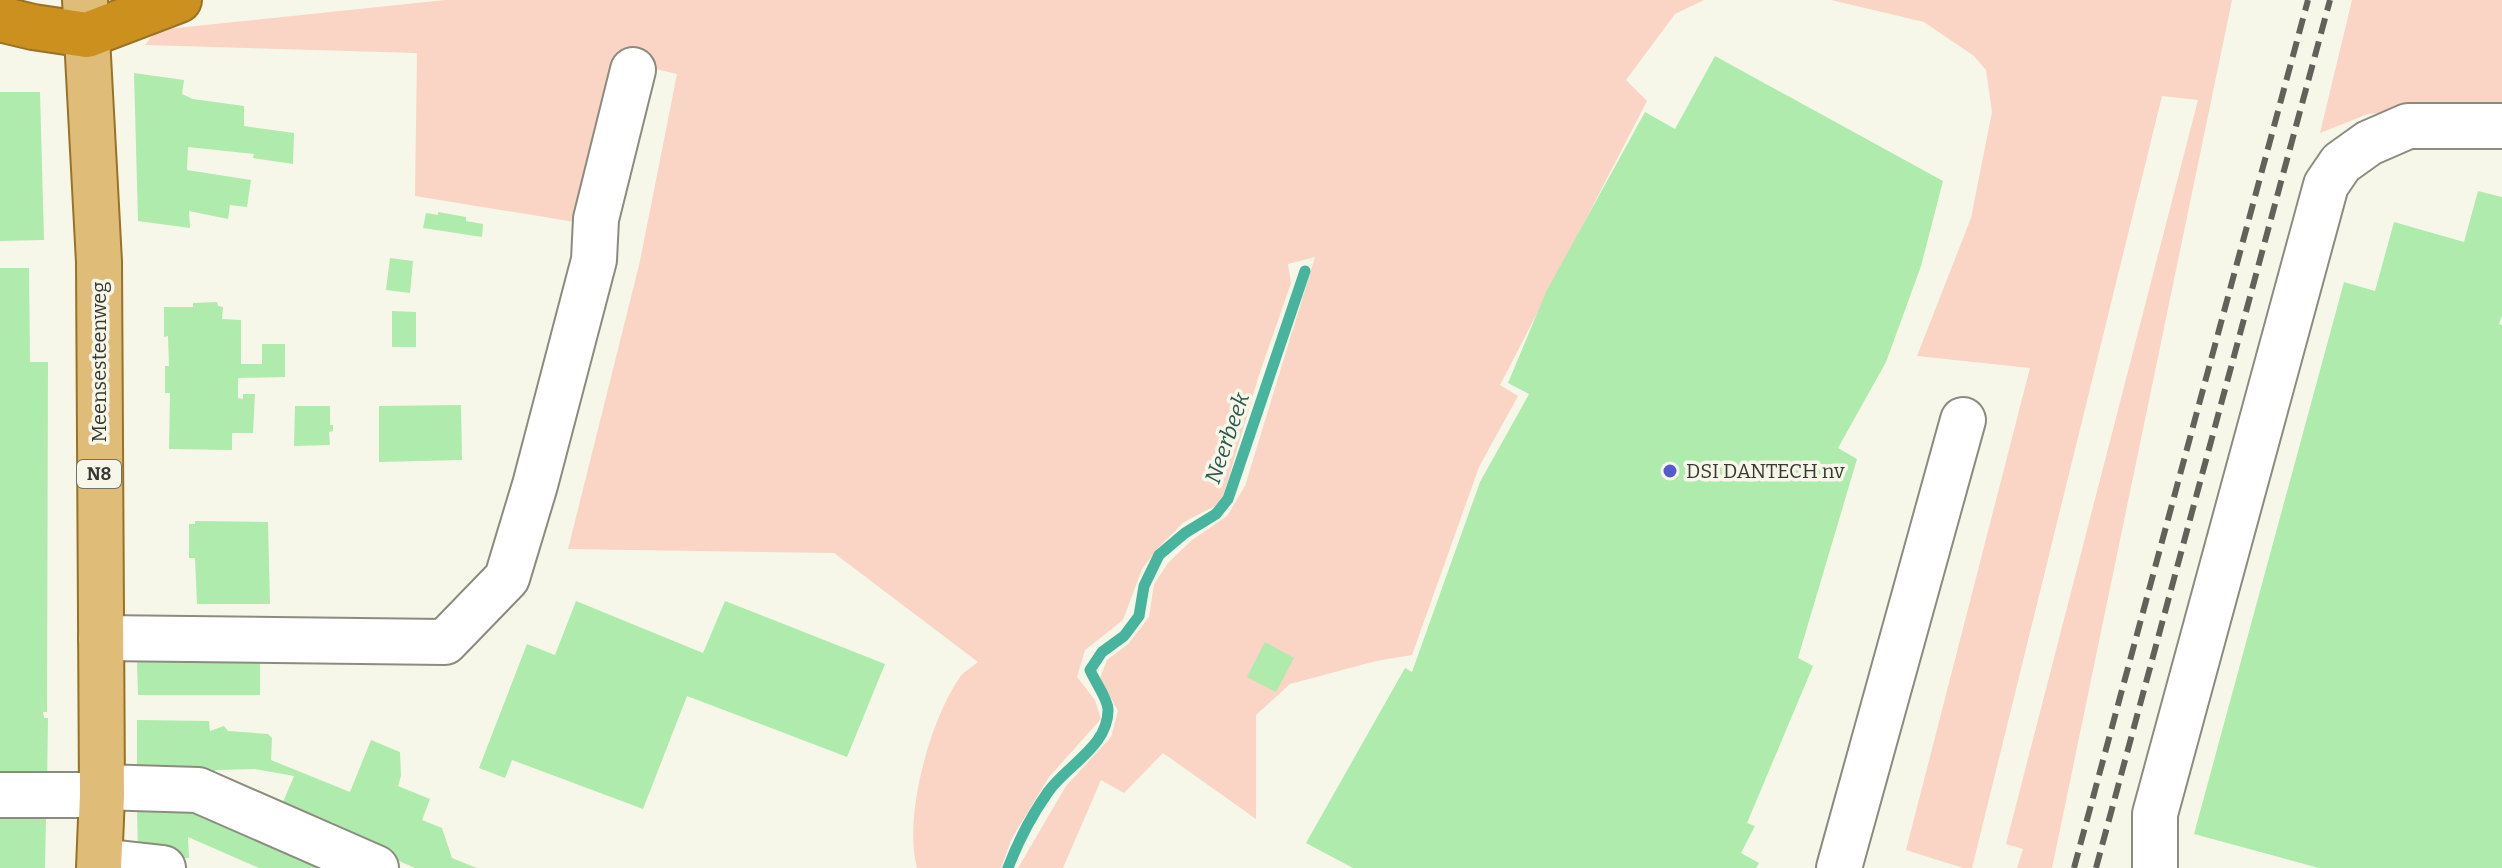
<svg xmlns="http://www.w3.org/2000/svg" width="2502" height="868" viewBox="0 0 2502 868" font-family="Bitter,serif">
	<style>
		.green { fill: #fad4c4 }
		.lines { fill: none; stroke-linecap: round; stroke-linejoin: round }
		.stream { stroke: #47b49e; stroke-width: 11 }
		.building { fill: #aeebac }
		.minor-casing { stroke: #8b8c7f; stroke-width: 48 }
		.major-casing { stroke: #987226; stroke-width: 48 }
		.highway-casing { stroke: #987226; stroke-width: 48 }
		.minor { stroke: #fff; stroke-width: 44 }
		.major { stroke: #e0bc79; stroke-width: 44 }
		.highway { stroke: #cc901f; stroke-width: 44 }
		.rail { stroke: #61625a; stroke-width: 6; stroke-dasharray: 16 8; stroke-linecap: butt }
		.poi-dot { fill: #5759d0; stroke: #f6f7e9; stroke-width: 3 }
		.labels { text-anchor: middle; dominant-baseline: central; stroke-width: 7; stroke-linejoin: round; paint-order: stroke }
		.shield { fill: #f6f7e9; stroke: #71726a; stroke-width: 2 }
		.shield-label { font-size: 18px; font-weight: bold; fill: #383933 }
		.street-label { font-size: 20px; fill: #383933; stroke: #f6f7e9 }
		.poi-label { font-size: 20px; fill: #383933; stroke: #f6f7e9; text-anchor: start }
		.water-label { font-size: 22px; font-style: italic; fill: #29574d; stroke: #f6f7e9 }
	</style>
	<rect width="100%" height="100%" fill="#f6f7e9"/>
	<!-- green -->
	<g class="green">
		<path d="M 445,0 L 1704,0 L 1675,14 L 1626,80 L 1647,101 L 1500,385 L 1518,396 L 1479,467 L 1412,655 L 1376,661 L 1290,684 L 1256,715 L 1256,819 L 1163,753 L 1124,793 L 1101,780 L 1063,868 L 1018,868 L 1066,786 L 1111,737 L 1118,711 L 1100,678 L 1107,660 L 1128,644 L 1149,617 L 1154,584 L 1168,563 L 1192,540 L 1227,516 L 1245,486 L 1315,257 L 1288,264 L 1291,283 L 1259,375 L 1223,497 L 1215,506 L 1184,522 L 1158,548 L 1142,569 L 1123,620 L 1085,650 L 1077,677 L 1095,700 L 1101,719 L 1049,777 L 1012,838 L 1001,868 L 917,868 C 903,817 930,720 960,677 C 964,671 973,667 978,662 L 834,553 L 568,549 L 640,261 L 677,74 L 618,60 L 575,222 L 415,196 L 417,53 L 145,45 L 157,30 Z"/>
		<path d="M 1831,0 L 2232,0 L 2052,868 L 2017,868 L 2023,849 L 2006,844 L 2198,100 L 2162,96 L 1972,868 L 1963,868 L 1906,850 L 2030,368 L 1917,356 L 1971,218 L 1992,112 L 1986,70 L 1974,56 L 1924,22 Z"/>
		<path d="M 2352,0 L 2502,0 L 2502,105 L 2441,106 L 2368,114 L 2320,133 Z"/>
	</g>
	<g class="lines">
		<!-- stream -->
		<path class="stream" d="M 1008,868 C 1018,841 1032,815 1048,792 C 1067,765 1109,746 1108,709 C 1107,697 1095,682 1090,670 L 1102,652 L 1124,636 L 1139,616 L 1144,586 L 1159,555 L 1185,533 L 1216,514 L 1228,499 L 1305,271"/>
	</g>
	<!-- building -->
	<g class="building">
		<path d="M 1715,56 L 1943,181 L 1921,266 L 1886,362 L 1838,448 L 1857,459 L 1798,658 L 1813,666 L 1747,823 L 1755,826 L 1741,853 L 1759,863 L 1756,868 L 1353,868 L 1306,843 L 1405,668 L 1412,672 L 1480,482 L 1529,394 L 1508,383 L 1547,290 L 1645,112 L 1675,129 Z"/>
		<path d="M 134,73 L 184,80 L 182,94 L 193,99 L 244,106 L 244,126 L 294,133 L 293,164 L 253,158 L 254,154 L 188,147 L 187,170 L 251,180 L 247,207 L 230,205 L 228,219 L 189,211 L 190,228 L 138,221 Z"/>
		<path d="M 0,92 L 40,92 L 44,240 L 0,241 Z"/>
		<path d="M 2478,191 L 2502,197 L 2502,315 L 2499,324 L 2502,325 L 2502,868 L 2319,868 L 2194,834 L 2344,282 L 2375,291 L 2394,222 L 2464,242 Z"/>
		<path d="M 438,212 L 466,217 L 466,221 L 483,224 L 482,237 L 423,228 L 426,213 L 438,215 Z"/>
		<path d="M 390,258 L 413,261 L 410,293 L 386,290 Z"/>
		<path d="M 0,268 L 29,268 L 30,362 L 48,362 L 47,712 L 43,712 L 44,718 L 48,718 L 47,784 L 0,783 Z"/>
		<path d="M 217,302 L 218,306 L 223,307 L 222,319 L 241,320 L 241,364 L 262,364 L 262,344 L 285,344 L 285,377 L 238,378 L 238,398 L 243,399 L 243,394 L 255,394 L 253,433 L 232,433 L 232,450 L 169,449 L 170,393 L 165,393 L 165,366 L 169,366 L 168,336 L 164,337 L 164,307 L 193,307 L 193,303 Z"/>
		<path d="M 392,311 L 416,312 L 416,347 L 392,347 Z"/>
		<path d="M 461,405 L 462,460 L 379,462 L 379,406 Z"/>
		<path d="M 295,406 L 330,406 L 330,425 L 333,425 L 333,431 L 329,432 L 330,445 L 294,446 Z"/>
		<path d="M 195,521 L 268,522 L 270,604 L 197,604 L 195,558 L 189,558 L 189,524 L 195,524 Z"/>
		<path d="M 576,601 L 703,653 L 725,601 L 885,664 L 847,757 L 687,696 L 643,809 L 512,760 L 505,778 L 479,768 L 527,644 L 555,655 Z"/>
		<path d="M 1265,642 L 1294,658 L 1276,692 L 1247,677 Z"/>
		<path d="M 137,662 L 260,662 L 260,695 L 138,695 Z"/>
		<path d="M 137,720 L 209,721 L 210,731 L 224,726 L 228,731 L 268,734 L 272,738 L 271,760 L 350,792 L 371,740 L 400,752 L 401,776 L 398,786 L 430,799 L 422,820 L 442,828 L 452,858 L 477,868 L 415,868 L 331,831 L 334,823 L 331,822 L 325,836 L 298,825 L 304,811 L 283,802 L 294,776 L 255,769 L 215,770 L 215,781 L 137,781 Z"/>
		<path d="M 137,807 L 198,807 L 337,868 L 259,868 L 188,837 L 189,858 L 138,858 Z"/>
		<path d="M 0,808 L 21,817 L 46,817 L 45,868 L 0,868 Z"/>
	</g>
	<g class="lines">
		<defs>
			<g id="minor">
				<path d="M 101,638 L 445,642 L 507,578 L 535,485 L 594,260 L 596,219 L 633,70"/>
				<path d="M 101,787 L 198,790 L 376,868"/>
				<path d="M 0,795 L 102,795"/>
				<path d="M 100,861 L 163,868"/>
				<path d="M 1839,868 L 1963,420"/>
				<path d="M 2155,868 L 2155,814 L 2326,185 L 2341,163 L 2369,143 L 2408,126 L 2502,126"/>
			</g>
			<path id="major" d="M 85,0 L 99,262 L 102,795 L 99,868"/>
			<path id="highway" d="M 0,19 L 33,27 L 87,35 L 179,0"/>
		</defs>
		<!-- minor casing -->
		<use href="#minor" class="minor-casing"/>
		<!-- major casing -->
		<use href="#major" class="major-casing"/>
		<!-- highway casing -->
		<use href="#highway" class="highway-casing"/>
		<!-- minor -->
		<use href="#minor" class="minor"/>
		<!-- major -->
		<use href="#major" class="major"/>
		<!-- highway -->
		<use href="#highway" class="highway"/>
		<!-- rail -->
		<g class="rail">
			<path d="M 2074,868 L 2308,0"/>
			<path d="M 2096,868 L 2330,0"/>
		</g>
	</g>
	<!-- markers -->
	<circle class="poi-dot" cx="1670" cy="471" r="8"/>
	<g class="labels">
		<!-- shield labels -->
		<rect class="shield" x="77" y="460" width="44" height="28" rx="6"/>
		<g class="shield-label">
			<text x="99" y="474">N8</text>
		</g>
		<!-- street labels -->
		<g class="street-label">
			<text transform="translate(99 362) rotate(-90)">Meensesteenweg</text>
		</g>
		<!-- poi labels -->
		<g class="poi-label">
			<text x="1686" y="471">DSI DANTECH nv</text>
		</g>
		<!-- water labels -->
		<g class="water-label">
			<text transform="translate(1227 438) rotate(-71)">Neerbeek</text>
		</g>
	</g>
</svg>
